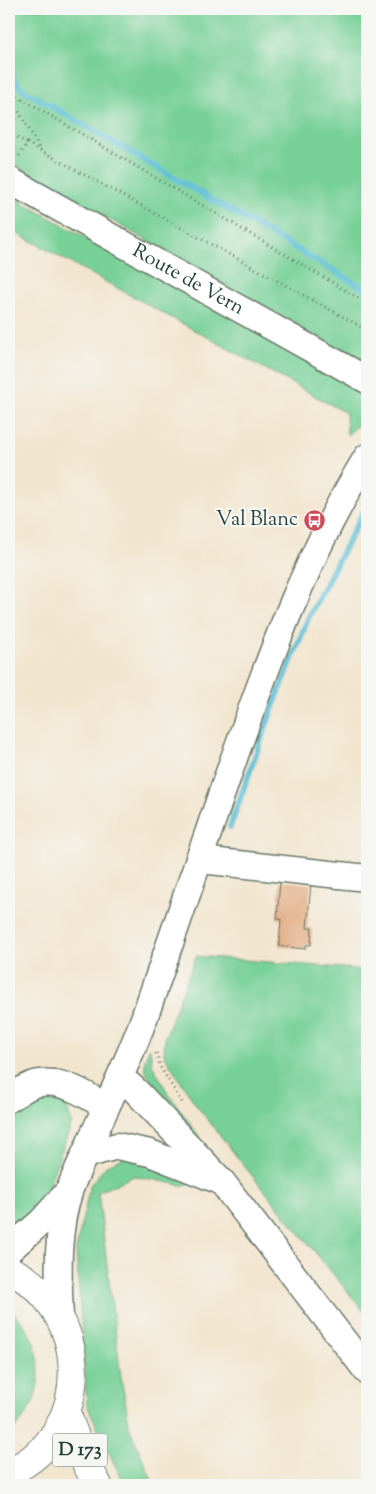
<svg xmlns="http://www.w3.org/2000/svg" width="376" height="1494" viewBox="0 0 376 1494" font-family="'Sorts Mill Goudy',serif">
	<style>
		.green { fill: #77d096; stroke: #4b8665 }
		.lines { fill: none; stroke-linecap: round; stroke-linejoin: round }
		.stream { stroke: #56bdd4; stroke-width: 6 }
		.building { fill: #e3ae85 }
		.minor-casing { stroke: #69786a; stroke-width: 29 }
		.major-casing { stroke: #69786a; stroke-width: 30 }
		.highway-casing { stroke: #69786a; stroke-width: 30 }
		.path { stroke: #69786a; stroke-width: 3; stroke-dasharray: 1 4; stroke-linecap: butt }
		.minor { stroke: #fff; stroke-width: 26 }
		.major { stroke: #fff; stroke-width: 28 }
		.highway { stroke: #fff; stroke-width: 28 }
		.labels { text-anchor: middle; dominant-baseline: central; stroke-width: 4.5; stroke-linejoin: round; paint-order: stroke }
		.shield { fill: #f6f6f2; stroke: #60746d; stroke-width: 1 }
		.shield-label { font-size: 19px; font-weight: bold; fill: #1f3d34 }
		.street-label { font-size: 20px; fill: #1f3d34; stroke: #f6f6f2 }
		.poi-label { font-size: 20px; fill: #1f3d34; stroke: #f6f6f2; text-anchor: end }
	</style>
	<rect width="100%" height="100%" fill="#f6f6f2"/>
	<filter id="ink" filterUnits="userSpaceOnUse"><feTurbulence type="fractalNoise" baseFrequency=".02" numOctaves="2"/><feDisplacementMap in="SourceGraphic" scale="10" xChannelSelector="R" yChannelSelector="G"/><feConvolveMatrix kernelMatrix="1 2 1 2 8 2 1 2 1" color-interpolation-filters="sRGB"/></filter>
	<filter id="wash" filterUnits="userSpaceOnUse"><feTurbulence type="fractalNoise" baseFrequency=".0096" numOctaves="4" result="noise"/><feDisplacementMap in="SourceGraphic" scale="20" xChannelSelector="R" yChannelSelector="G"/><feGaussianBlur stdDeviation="1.12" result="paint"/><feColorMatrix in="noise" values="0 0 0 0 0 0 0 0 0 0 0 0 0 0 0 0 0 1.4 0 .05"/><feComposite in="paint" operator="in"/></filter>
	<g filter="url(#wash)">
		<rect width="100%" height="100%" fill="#f2e5ce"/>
		<!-- green -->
		<g class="green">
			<path d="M 9,9 L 367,9 L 367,360 L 358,358 L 325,342 L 9,162 Z"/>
			<path d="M 9,195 L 355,387 L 364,403 L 364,420 L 347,435 L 346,413 L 9,229 Z"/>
			<path d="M 196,956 L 367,970 L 367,1315 L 241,1162 L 196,1105 L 169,1063 L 164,1054 L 165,1037 Z"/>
			<path d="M 150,1048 L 152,1064 L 168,1093 L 218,1162 C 201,1142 147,1090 145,1067 C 144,1059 146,1055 150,1048 Z"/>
			<path d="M 41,1098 L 65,1102 L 72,1123 L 39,1211 L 9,1238 L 9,1117 Z"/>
			<path d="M 126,1157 L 189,1179 L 186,1186 L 134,1176 L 98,1192 L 121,1377 L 130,1429 L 154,1485 L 124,1485 L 87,1405 L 76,1250 L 90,1185 L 107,1165 Z"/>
			<path d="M 9,1309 C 49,1341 49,1402 9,1433 L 9,1406 L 15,1397 L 15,1388 L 9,1383 L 9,1360 L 11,1344 L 9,1340 Z"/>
		</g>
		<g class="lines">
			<!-- stream -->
			<g class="stream">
				<path d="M 9,62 L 14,79 L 22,89 L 367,290"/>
				<path d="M 230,827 L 271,712 L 309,616 L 367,505"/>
			</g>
		</g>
		<g id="blocks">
			<!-- building -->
			<path class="building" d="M 280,881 L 311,884 L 307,928 L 312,928 L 311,945 L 306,945 L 305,949 L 279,946 L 281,919 L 277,919 Z"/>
		</g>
	</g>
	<g filter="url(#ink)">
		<use href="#blocks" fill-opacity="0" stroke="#69786a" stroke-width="1"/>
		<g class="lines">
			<defs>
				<g id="minor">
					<path id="s1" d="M 9,180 L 367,380"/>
					<path d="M 199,858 L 210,861 L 367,878"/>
					<path d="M 120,1077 L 136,1091 L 222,1182 L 367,1371"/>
					<path d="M 9,1099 C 18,1093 29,1084 40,1083 C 64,1080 87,1095 106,1107"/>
					<path d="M 85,1155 L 117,1146 L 150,1153 L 215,1179"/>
					<path d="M 9,1250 L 42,1221 L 68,1192"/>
					<path d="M 60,1318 C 58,1275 56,1230 70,1189 C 76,1172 85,1155 92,1138 C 111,1096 132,1054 147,1010 C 172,936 198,862 224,787 C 263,674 304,559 367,457"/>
				</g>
				<path id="major" d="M 9,1270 C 93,1308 95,1435 9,1472"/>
				<g id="highway">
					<path d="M 66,1412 C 75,1437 84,1462 98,1485"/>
					<path d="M 9,1483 L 15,1485"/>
				</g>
			</defs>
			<!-- minor casing -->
			<use href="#minor" class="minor-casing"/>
			<!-- major casing -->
			<use href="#major" class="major-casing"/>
			<!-- highway casing -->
			<use href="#highway" class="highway-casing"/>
			<!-- path -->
			<g class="path">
				<path d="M 9,91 L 367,303"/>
				<path d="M 9,94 L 40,149"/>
				<path d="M 9,132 L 27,143 L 18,158"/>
				<path d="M 27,143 L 367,330"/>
				<path d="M 156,1053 L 161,1068 L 183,1104"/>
			</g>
			<!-- minor -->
			<use href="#minor" class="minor"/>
			<!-- major -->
			<use href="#major" class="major"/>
			<!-- highway -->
			<use href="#highway" class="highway"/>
		</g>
	</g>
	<!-- icons -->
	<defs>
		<symbol id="bus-disc" viewBox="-11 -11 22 22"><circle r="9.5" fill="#d1495b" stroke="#f6f6f2"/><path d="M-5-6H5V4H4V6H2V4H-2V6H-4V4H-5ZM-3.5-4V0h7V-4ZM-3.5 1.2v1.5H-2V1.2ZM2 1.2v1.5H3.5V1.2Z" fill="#fff"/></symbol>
	</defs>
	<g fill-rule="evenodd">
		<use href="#bus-disc" x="302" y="508" width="25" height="25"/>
	</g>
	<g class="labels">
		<!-- shield labels -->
		<rect class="shield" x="52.5" y="1433.5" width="55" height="33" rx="4"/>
		<g class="shield-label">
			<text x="80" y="1450">D 173</text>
		</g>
		<!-- street labels -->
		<g class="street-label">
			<text stroke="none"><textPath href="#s1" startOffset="205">Route de Vern</textPath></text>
		</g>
		<!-- poi labels -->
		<g class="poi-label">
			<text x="298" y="520">Val Blanc</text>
		</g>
	</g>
	<!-- margin -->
	<rect width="376" height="1494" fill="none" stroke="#f6f6f2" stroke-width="30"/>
</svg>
